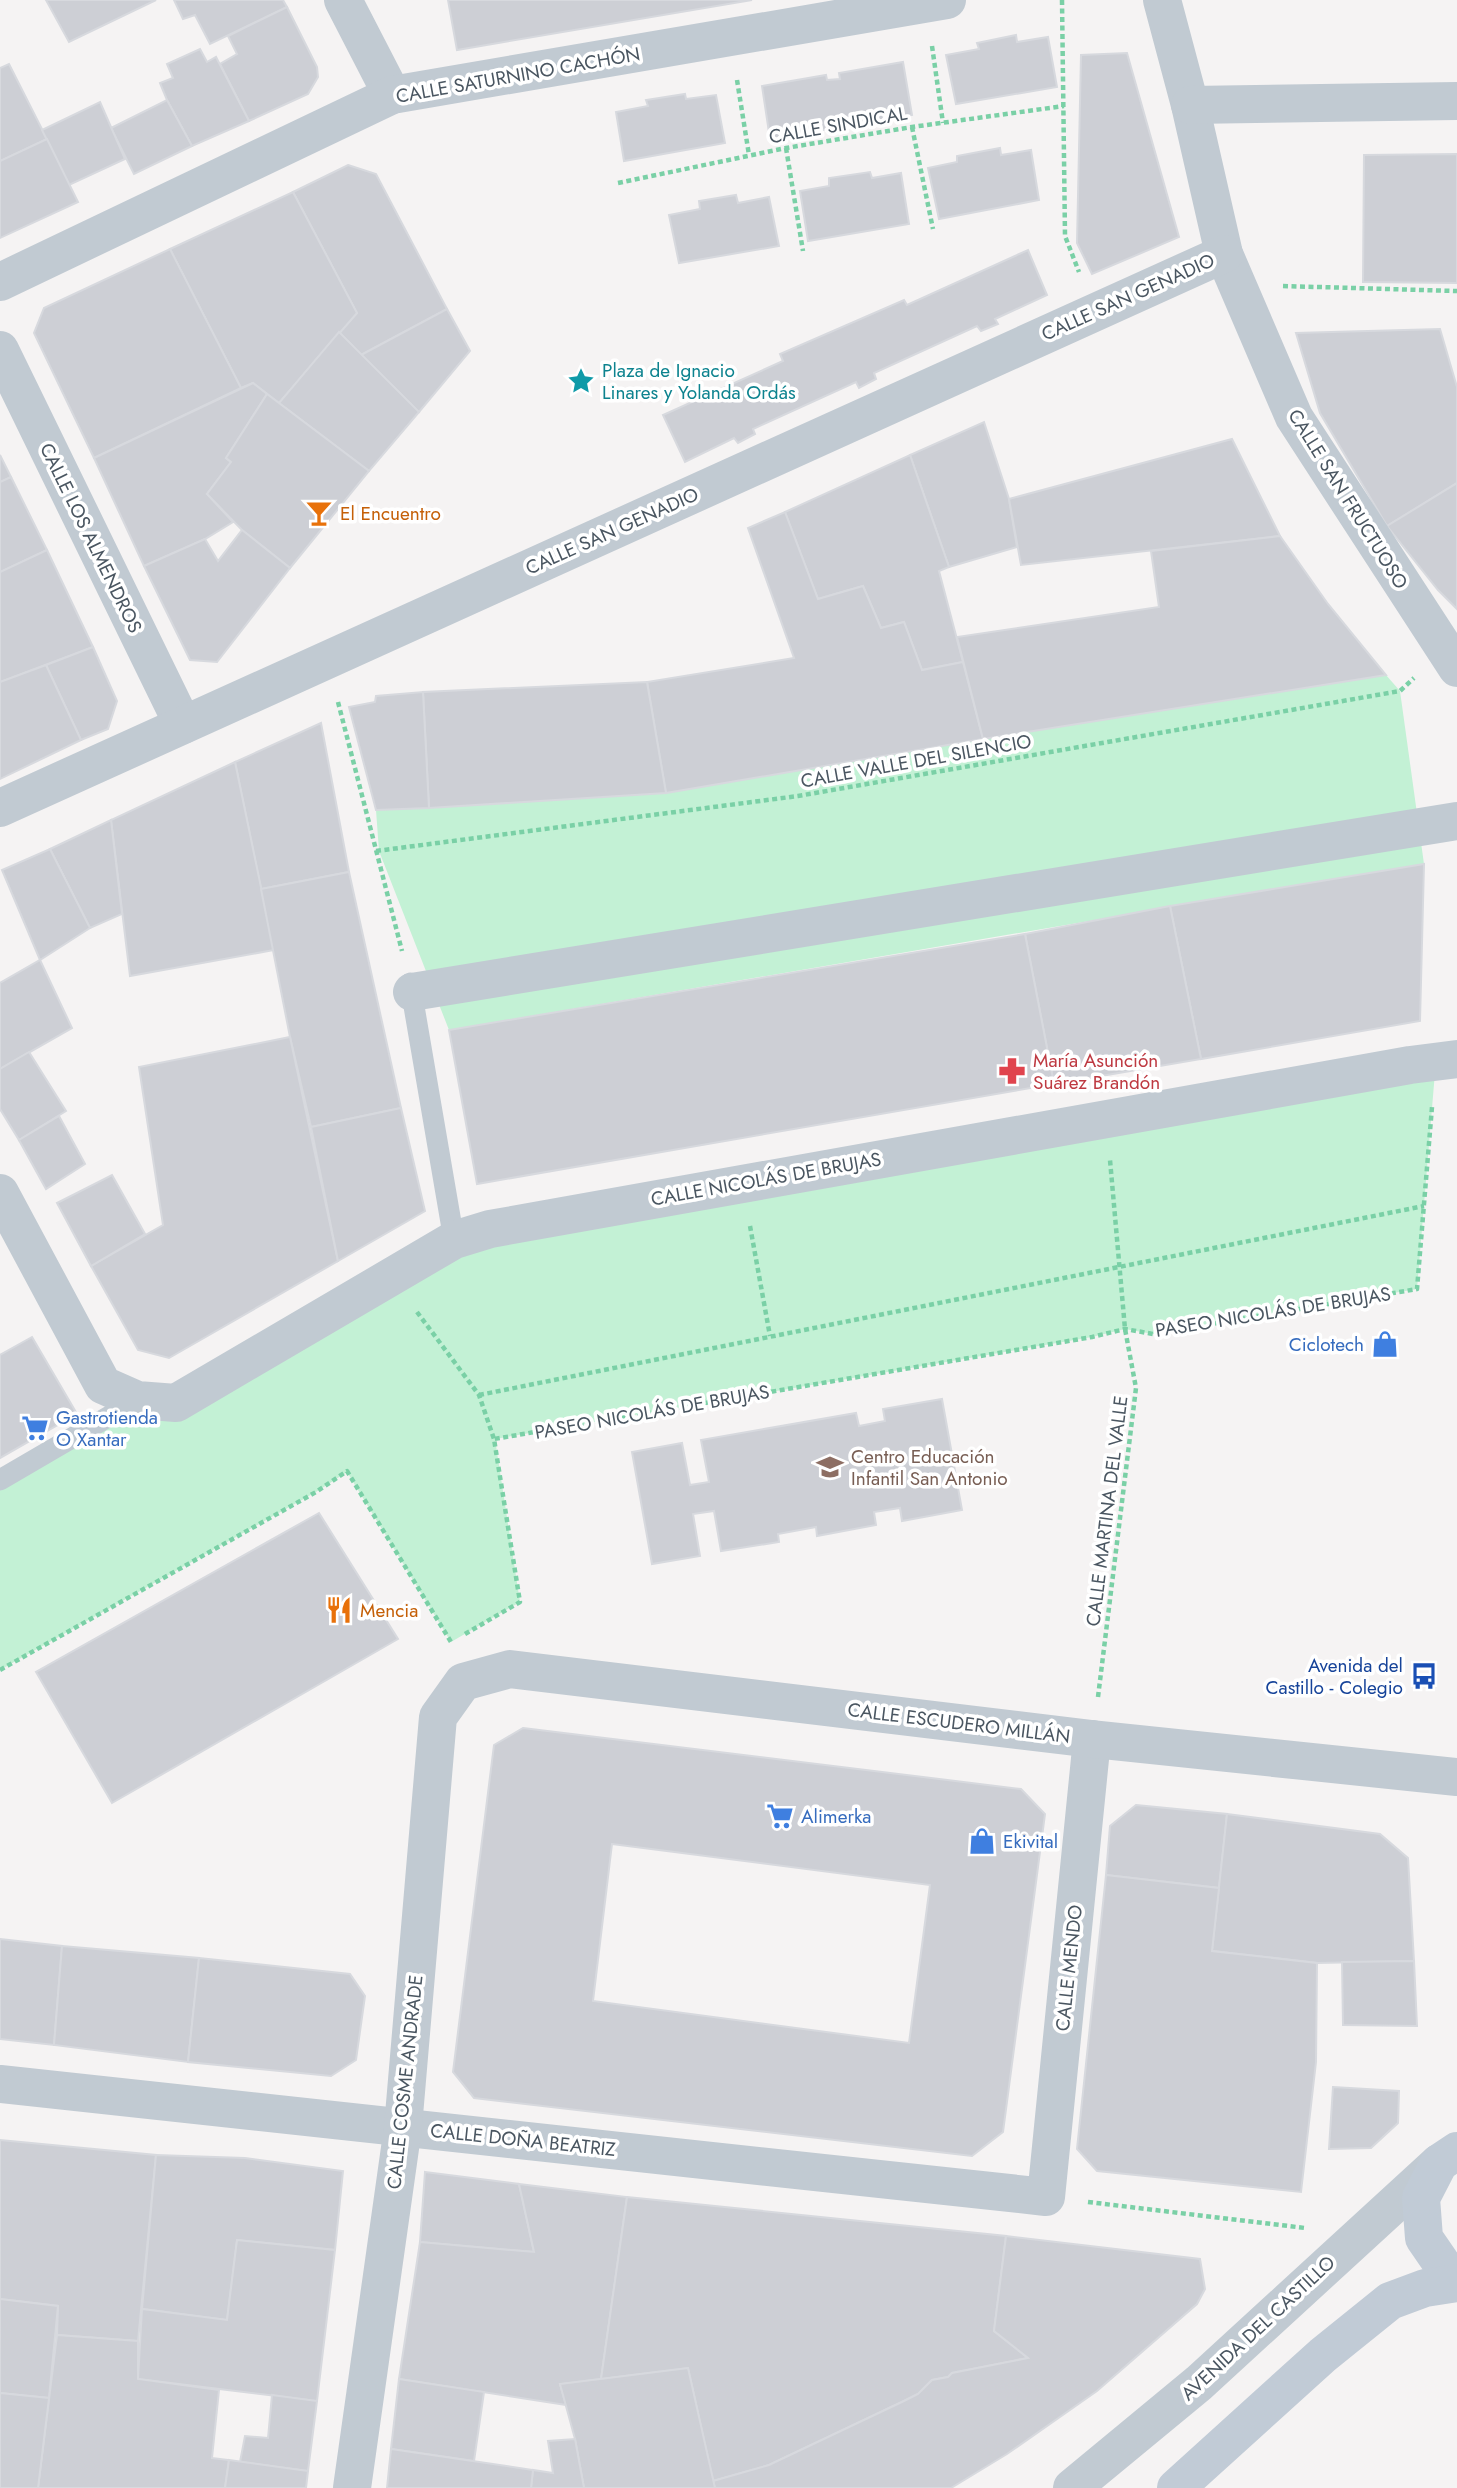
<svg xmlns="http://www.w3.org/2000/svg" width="1457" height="2488" viewBox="0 0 1457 2488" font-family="Jost,sans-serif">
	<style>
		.green { fill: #c3f1d5 }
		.building { fill: #cdcfd5; stroke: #d7d9de; stroke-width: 2; fill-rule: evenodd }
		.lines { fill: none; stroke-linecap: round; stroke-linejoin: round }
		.path { stroke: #7ad0a6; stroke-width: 4.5; stroke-dasharray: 5 3.5; stroke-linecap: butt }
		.lane { stroke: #c1cad2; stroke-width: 21 }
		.street { stroke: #c1cad2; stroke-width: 38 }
		.secondary { stroke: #c1cbd6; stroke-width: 38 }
		.labels { text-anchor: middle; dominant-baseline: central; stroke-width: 7; stroke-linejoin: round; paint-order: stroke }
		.street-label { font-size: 19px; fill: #4a5661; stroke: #fff }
		.culture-label { font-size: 19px; fill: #0d838f; stroke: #fff; text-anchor: start }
		.food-label { font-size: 19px; fill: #c56008; stroke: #fff; text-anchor: start }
		.health-label { font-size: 19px; fill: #be3a42; stroke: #fff; text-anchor: start }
		.shop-label { font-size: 19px; fill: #366cbe; stroke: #fff; text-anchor: start }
		.education-label { font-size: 19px; fill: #785e54; stroke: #fff; text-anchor: start }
		.transit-label { font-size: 19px; fill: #164399; stroke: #fff; text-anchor: end }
	</style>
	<rect width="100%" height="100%" fill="#f5f3f3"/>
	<!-- green -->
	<g class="green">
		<path d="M 1386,675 L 1400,691 L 1424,864 L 449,1030 L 379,851 L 376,810 L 429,808 L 983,739 Z"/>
		<path d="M 1436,1060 L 1417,1289 L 1153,1334 L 1125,1329 L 1092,1337 L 495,1439 L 520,1602 L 451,1642 L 347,1472 L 316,1492 L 0,1670 L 0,1480 L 137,1400 L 176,1403 L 454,1240 Z"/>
	</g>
	<!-- building -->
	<g class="building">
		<path d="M 46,0 L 156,0 L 69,42 Z"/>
		<path d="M 174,0 L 283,0 L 287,7 L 210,44 L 195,15 L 183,19 Z"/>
		<path d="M 448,0 L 752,0 L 457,50 Z"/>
		<path d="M 287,7 L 317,67 L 318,77 L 308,94 L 249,121 L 220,64 L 237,54 L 228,36 Z"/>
		<path d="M 1016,35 L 1017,42 L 1048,37 L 1057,87 L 956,104 L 946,55 L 979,49 L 977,43 Z"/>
		<path d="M 200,49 L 207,62 L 216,57 L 249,121 L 192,146 L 167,100 L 160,83 L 173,78 L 167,64 Z"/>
		<path d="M 1127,53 L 1179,237 L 1092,274 L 1077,243 L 1081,55 Z"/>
		<path d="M 903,62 L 912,115 L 770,139 L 762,86 L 826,75 L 827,80 L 840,79 L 839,73 Z"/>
		<path d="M 9,64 L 47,139 L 0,161 L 0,68 Z"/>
		<path d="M 685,94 L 686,99 L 716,95 L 725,143 L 624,161 L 616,112 L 648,106 L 646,100 Z"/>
		<path d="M 167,100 L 192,146 L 134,174 L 111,128 Z"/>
		<path d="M 100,102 L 125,159 L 69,185 L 42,130 Z"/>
		<path d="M 47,139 L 78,202 L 0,238 L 0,161 Z"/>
		<path d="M 1000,148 L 1001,155 L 1031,150 L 1039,200 L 939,219 L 928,168 L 957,162 L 957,156 Z"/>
		<path d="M 1457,154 L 1457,283 L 1363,282 L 1364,155 Z"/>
		<path d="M 348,165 L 376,174 L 447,309 L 361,355 L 339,332 L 357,313 L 293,192 Z"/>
		<path d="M 870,172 L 872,178 L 901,173 L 909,224 L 808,241 L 800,191 L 829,186 L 829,178 Z"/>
		<path d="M 293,192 L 357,313 L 279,403 L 253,383 L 241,388 L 170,249 Z"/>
		<path d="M 736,195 L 738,203 L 769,197 L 779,246 L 679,263 L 669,215 L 700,209 L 699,201 Z"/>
		<path d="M 170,249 L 241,388 L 94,458 L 34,333 L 44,308 Z"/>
		<path d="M 1028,250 L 1047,295 L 995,319 L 998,324 L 981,331 L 977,326 L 874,373 L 876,379 L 859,388 L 856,382 L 753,429 L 755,434 L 738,443 L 734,438 L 685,462 L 663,415 L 783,361 L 780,354 L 904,300 L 907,305 Z"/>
		<path d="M 447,309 L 470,351 L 419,412 L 361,355 Z"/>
		<path d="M 1440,329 L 1457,387 L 1457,483 L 1387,526 L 1320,413 L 1296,333 Z"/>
		<path d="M 339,332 L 419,412 L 369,471 L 279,403 Z"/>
		<path d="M 253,383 L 267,394 L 226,458 L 231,462 L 207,494 L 233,522 L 205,539 L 144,566 L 94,458 Z"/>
		<path d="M 267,394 L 369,471 L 290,568 L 242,530 L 207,494 L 231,462 L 226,458 Z"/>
		<path d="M 984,422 L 1009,499 L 1017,547 L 949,567 L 910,455 Z"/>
		<path d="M 1232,439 L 1280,536 L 1021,565 L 1009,499 Z"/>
		<path d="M 0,455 L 11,477 L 0,482 Z"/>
		<path d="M 910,455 L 949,567 L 939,571 L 963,662 L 922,670 L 904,622 L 881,628 L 863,586 L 818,599 L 785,512 Z"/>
		<path d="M 11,477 L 47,550 L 0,572 L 0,482 Z"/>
		<path d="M 1457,483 L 1457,609 L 1438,590 L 1387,526 Z"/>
		<path d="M 785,512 L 818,599 L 863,586 L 881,628 L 904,622 L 922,670 L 963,662 L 983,739 L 666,793 L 647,682 L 794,658 L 748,528 Z"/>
		<path d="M 242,530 L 290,568 L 217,662 L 190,660 L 144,566 L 205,539 L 218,561 Z"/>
		<path d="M 1280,536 L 1328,604 L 1386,675 L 983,739 L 957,637 L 1159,607 L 1151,551 Z"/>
		<path d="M 47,550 L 93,647 L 0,682 L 0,572 Z"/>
		<path d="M 93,647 L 117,701 L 108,729 L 81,740 L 46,665 Z"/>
		<path d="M 46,665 L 81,740 L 0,779 L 0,682 Z"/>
		<path d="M 647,682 L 666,793 L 429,808 L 423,692 Z"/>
		<path d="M 423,692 L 429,808 L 376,810 L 349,707 L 375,702 L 376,696 Z"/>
		<path d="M 321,723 L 349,872 L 261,889 L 235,762 Z"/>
		<path d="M 235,762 L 274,950 L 130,976 L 111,820 Z"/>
		<path d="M 111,820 L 122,914 L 90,928 L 50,849 Z"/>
		<path d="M 50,849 L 90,928 L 40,960 L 2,870 Z"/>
		<path d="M 1424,864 L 1420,1021 L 1201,1059 L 1170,906 Z"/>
		<path d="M 349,872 L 401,1108 L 311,1127 L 290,1037 L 261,889 Z"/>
		<path d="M 1170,906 L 1201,1059 L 1054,1084 L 1025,934 Z"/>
		<path d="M 1025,934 L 1054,1084 L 477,1184 L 449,1030 Z"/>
		<path d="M 40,960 L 72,1028 L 0,1069 L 0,983 Z"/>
		<path d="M 290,1037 L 338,1261 L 169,1358 L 138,1350 L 91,1266 L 163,1225 L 139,1067 Z"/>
		<path d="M 29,1052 L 66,1111 L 19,1140 L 0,1109 L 0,1069 Z"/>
		<path d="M 401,1108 L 425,1211 L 338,1261 L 311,1127 Z"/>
		<path d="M 59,1116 L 85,1164 L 46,1189 L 19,1140 Z"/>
		<path d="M 112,1175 L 145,1234 L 91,1266 L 57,1203 Z"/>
		<path d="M 32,1337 L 77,1414 L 0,1458 L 0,1355 Z"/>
		<path d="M 942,1399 L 962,1510 L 902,1521 L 900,1508 L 874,1512 L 876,1525 L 817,1536 L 816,1527 L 778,1534 L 779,1542 L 721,1551 L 714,1511 L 693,1514 L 700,1556 L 652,1564 L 632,1452 L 682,1443 L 690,1485 L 709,1482 L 701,1440 L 856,1413 L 859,1426 L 885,1421 L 883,1409 Z"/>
		<path d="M 319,1513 L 398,1639 L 112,1803 L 36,1672 Z"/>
		<path d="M 523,1728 L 1021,1789 L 1045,1814 L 1003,2132 L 972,2156 L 474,2098 L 453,2072 L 494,1745 ZM 612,1844 L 930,1885 L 909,2043 L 593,2001 Z"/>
		<path d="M 1136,1805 L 1227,1814 L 1219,1888 L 1106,1875 L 1110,1826 Z"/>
		<path d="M 1227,1814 L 1380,1834 L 1408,1858 L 1414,1961 L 1317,1963 L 1212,1951 Z"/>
		<path d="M 1106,1875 L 1219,1888 L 1212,1951 L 1317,1963 L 1316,2062 L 1301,2192 L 1097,2171 L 1077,2149 Z"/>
		<path d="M 0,1939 L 62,1946 L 54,2045 L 0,2039 Z"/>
		<path d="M 62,1946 L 199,1958 L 188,2062 L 54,2045 Z"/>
		<path d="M 199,1958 L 350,1974 L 365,1996 L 356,2060 L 331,2076 L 188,2062 Z"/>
		<path d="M 1414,1961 L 1417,2026 L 1343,2025 L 1342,1962 Z"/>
		<path d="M 1333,2087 L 1399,2091 L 1398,2123 L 1371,2148 L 1329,2149 Z"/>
		<path d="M 0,2140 L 156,2155 L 138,2341 L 57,2335 L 58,2306 L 0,2299 Z"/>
		<path d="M 156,2155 L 245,2158 L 343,2171 L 335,2250 L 237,2240 L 227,2320 L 142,2309 Z"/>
		<path d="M 425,2172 L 519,2184 L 534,2252 L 420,2242 Z"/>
		<path d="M 519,2184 L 627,2197 L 601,2379 L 560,2384 L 566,2405 L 399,2379 L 420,2242 L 534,2252 Z"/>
		<path d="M 627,2197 L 1006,2236 L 994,2331 L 1028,2358 L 952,2373 L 948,2377 L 932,2380 L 918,2394 L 904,2401 L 769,2465 L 713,2481 L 688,2368 L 601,2379 Z"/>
		<path d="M 1006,2236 L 1200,2259 L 1205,2289 L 1197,2304 L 1097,2391 L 1007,2454 L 951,2488 L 715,2488 L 713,2481 L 769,2465 L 904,2401 L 918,2394 L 932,2380 L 948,2377 L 952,2373 L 1028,2358 L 994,2331 Z"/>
		<path d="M 237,2240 L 335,2250 L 317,2401 L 138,2379 L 142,2309 L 227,2320 Z"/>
		<path d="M 0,2299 L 58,2306 L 49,2398 L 0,2393 Z"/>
		<path d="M 57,2335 L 138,2341 L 138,2379 L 219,2390 L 212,2458 L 229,2460 L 225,2488 L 38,2488 Z"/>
		<path d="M 688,2368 L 715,2488 L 584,2488 L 575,2439 L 560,2384 Z"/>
		<path d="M 399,2379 L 484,2392 L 474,2461 L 391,2449 Z"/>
		<path d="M 0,2393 L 49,2398 L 38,2488 L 0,2488 Z"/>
		<path d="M 272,2395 L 317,2401 L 308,2471 L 240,2462 L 245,2436 L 268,2438 Z"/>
		<path d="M 575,2439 L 584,2488 L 531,2488 L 533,2470 L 553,2473 L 548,2441 Z"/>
		<path d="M 391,2449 L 533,2470 L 531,2488 L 387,2488 Z"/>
		<path d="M 229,2460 L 308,2471 L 306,2488 L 225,2488 Z"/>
	</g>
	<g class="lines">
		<!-- path -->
		<g class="path">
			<path d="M 1062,0 L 1065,236 L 1079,272"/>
			<path d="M 932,46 L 943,123"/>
			<path d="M 737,80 L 749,155"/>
			<path d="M 912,127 L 933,229"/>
			<path d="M 786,148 L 803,251"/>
			<path d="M 618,183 L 786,148 L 912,127 L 1064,106"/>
			<path d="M 1283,286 L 1457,291"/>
			<path d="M 338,702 L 402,951"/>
			<path d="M 376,851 L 798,796 L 1400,691 L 1414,678"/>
			<path d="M 750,1226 L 770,1336"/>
			<path d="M 417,1312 L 479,1395 L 494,1439"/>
			<path d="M 479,1395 L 1424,1206"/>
			<path d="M 465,1634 L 520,1602 L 494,1439 L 1092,1337 L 1125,1329 L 1153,1334 L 1417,1289 L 1432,1107"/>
			<path d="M 0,1670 L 316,1492 L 347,1471 L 451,1642"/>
			<path d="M 1098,1697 L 1136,1388 L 1125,1329 L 1110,1160"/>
			<path d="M 1088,2202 L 1305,2228"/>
		</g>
		<!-- lane -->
		<g class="lane">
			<path d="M 410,983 L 454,1240"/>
			<path d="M 0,1480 L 137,1400"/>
		</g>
		<!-- street -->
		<g class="street">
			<path d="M 343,0 L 392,95"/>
			<path d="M 1162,0 L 1190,105 L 1224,254 L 1294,417 L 1457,668"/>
			<path d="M 1190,105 L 1457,101"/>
			<path d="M 0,282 L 392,95 L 947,0"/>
			<path d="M 0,350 L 183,725"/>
			<path d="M 0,808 L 1224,254"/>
			<path d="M 412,992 L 1457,821"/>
			<path d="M 0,1193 L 103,1385 L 137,1400 L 176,1403 L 454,1240 L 490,1229 L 1410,1065 L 1457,1059"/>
			<path d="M 0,2084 L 1046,2197 L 1092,1739"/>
			<path d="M 352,2488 L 403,2127 L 438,1717 L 463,1682 L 510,1669 L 1092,1739 L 1457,1777"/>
			<path d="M 1072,2488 L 1199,2383 L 1439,2163"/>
		</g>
		<!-- secondary -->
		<g class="secondary">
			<path d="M 1457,2151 L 1439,2163 L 1421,2198 L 1424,2238 L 1446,2270 L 1457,2275"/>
			<path d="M 1176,2488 L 1323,2355 L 1390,2301 L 1425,2288 L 1457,2283"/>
		</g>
	</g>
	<!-- icons -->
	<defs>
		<symbol id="sight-bare" viewBox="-9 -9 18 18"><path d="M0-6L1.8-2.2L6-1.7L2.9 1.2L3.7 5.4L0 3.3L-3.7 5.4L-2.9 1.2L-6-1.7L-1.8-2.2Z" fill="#0f9aa8" stroke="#fff" stroke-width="2.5" paint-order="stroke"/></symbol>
		<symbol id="bar-bare" viewBox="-9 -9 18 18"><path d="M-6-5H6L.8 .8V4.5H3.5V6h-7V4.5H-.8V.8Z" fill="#e8710a" stroke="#fff" stroke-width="2.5" paint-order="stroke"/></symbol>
		<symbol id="pharmacy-bare" viewBox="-9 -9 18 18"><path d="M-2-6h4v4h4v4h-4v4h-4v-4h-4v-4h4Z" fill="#e0444e" stroke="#fff" stroke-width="2.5" paint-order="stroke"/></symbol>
		<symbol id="shop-bare" viewBox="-9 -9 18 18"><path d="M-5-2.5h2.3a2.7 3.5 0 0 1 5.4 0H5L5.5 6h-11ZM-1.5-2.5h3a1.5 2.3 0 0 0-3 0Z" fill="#3f7fe0" stroke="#fff" stroke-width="2.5" paint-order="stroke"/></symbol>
		<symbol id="supermarket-bare" viewBox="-9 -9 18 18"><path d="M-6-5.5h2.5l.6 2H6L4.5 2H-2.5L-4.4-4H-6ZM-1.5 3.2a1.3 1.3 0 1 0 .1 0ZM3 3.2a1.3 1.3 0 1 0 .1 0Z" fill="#3f7fe0" stroke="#fff" stroke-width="2.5" paint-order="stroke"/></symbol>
		<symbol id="school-bare" viewBox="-9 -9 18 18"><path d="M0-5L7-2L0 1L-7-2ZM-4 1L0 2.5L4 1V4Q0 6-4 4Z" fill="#8d6e63" stroke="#fff" stroke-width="2.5" paint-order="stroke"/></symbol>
		<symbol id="restaurant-bare" viewBox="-9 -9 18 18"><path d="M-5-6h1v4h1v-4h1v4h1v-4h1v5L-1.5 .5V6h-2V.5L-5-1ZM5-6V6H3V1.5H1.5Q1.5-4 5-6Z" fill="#e8710a" stroke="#fff" stroke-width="2.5" paint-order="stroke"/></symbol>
		<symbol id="bus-bare" viewBox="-9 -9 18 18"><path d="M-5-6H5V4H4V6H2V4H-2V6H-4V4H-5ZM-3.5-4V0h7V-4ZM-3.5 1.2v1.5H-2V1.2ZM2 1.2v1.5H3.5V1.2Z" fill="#1a4fb4" stroke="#fff" stroke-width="2.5" paint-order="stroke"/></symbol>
	</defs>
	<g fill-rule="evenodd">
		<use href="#sight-bare" x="562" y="362" width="38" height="38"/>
		<use href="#bar-bare" x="300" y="494" width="38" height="38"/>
		<use href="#pharmacy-bare" x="993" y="1052" width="38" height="38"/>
		<use href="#shop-bare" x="1366" y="1325" width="38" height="38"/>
		<use href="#supermarket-bare" x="16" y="1409" width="38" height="38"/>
		<use href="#school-bare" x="811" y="1448" width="38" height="38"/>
		<use href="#restaurant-bare" x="320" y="1591" width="38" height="38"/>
		<use href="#bus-bare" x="1405" y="1657" width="38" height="38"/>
		<use href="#supermarket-bare" x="761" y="1797" width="38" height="38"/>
		<use href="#shop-bare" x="963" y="1822" width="38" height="38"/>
	</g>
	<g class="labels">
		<!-- street labels -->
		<g class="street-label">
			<text transform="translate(518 75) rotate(-10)">CALLE SATURNINO CACHÓN</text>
			<text transform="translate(838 125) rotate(-10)">CALLE SINDICAL</text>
			<text transform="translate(1128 297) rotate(-24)">CALLE SAN GENADIO</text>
			<text transform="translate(1348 499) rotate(58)">CALLE SAN FRUCTUOSO</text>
			<text transform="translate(612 531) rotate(-24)">CALLE SAN GENADIO</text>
			<text transform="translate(91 538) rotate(64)">CALLE LOS ALMENDROS</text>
			<text transform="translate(916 761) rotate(-10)">CALLE VALLE DEL SILENCIO</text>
			<text transform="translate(766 1179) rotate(-10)">CALLE NICOLÁS DE BRUJAS</text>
			<text transform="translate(1273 1312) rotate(-9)">PASEO NICOLÁS DE BRUJAS</text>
			<text transform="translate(652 1412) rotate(-10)">PASEO NICOLÁS DE BRUJAS</text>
			<text transform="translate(1107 1511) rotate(-83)">CALLE MARTINA DEL VALLE</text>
			<text transform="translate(959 1723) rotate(7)">CALLE ESCUDERO MILLÁN</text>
			<text transform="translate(1069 1968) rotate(-84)">CALLE MENDO</text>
			<text transform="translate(405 2082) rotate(-84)">CALLE COSME ANDRADE</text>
			<text transform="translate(523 2140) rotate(6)">CALLE DOÑA BEATRIZ</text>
			<text transform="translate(1258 2328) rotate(-43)">AVENIDA DEL CASTILLO</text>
		</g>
		<!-- culture labels -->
		<g class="culture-label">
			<text x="602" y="370">Plaza de Ignacio<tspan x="602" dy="22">Linares y Yolanda Ordás</tspan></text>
		</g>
		<!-- food labels -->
		<g class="food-label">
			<text x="340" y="513">El Encuentro</text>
			<text x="360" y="1610">Mencia</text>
		</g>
		<!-- health labels -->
		<g class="health-label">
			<text x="1033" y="1060">María Asunción<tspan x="1033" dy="22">Suárez Brandón</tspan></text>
		</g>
		<!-- shop labels -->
		<g class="shop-label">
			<text x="1364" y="1344" text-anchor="end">Ciclotech</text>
			<text x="56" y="1417">Gastrotienda<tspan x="56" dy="22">O Xantar</tspan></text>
			<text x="801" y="1816">Alimerka</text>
			<text x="1003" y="1841">Ekivital</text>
		</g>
		<!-- education labels -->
		<g class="education-label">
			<text x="851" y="1456">Centro Educación<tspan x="851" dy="22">Infantil San Antonio</tspan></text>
		</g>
		<!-- transit labels -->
		<g class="transit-label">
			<text x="1403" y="1665">Avenida del<tspan x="1403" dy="22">Castillo - Colegio</tspan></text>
		</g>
	</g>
</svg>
